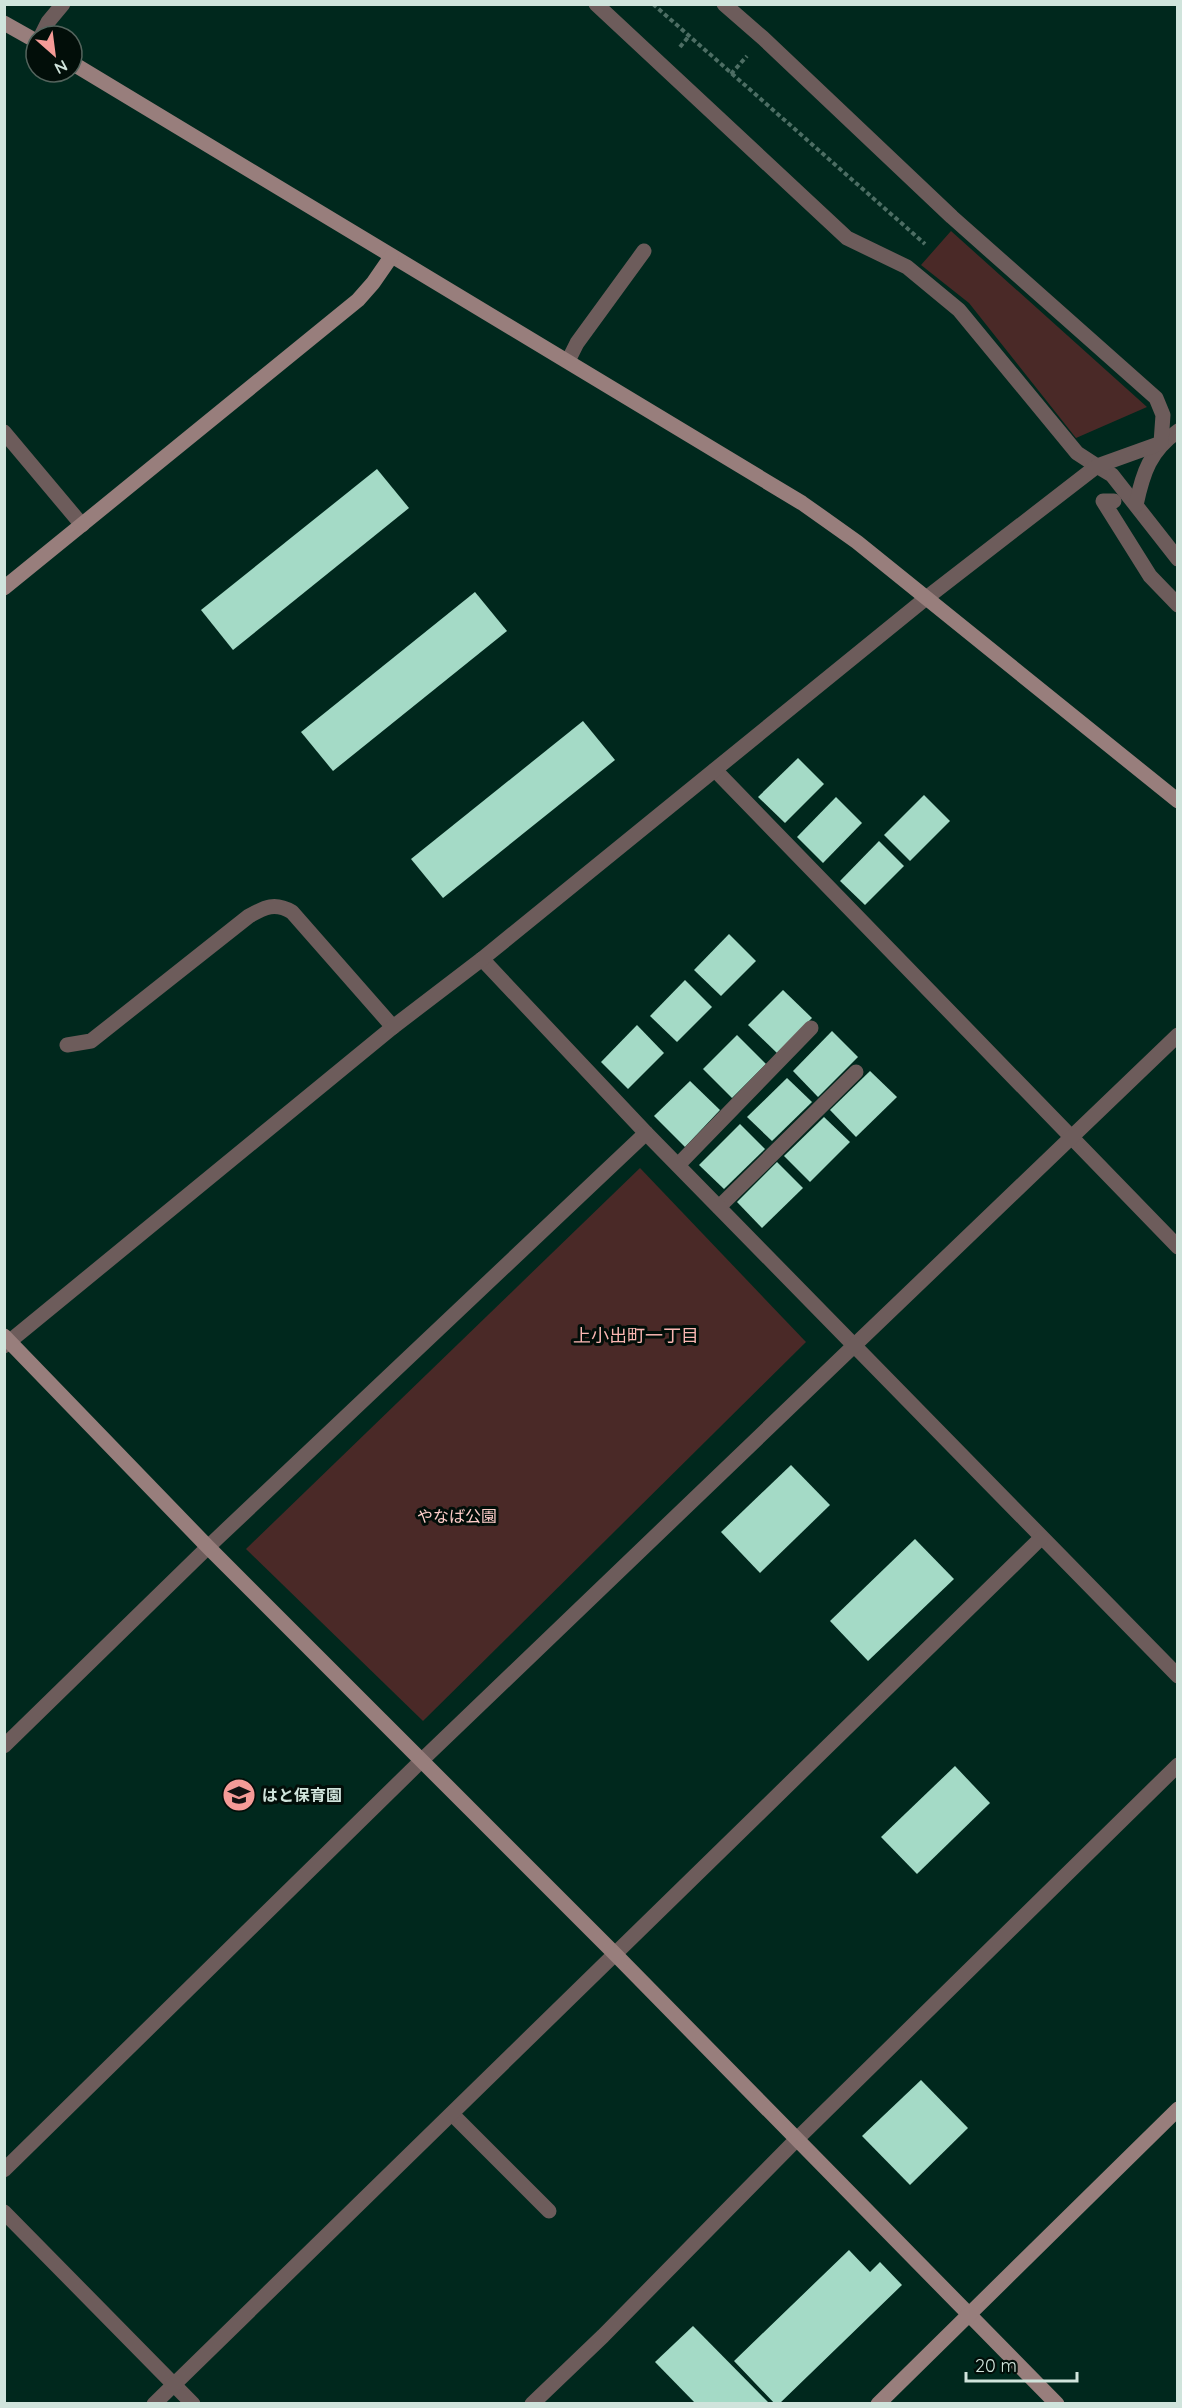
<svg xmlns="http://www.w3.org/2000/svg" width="1182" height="2408" viewBox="0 0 1182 2408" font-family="Quicksand,'Noto Sans JP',sans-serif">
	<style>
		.green { fill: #4a2927 }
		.building { fill: #a4dac6 }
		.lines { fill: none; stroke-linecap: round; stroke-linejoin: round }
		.path { stroke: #4d6e64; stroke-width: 4; stroke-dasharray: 4.5 3; stroke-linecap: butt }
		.lane { stroke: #6d5c5b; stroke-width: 15 }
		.street { stroke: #6d5c5b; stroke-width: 15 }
		.secondary { stroke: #987e7c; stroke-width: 15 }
		.labels { text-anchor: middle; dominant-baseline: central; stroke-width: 6; stroke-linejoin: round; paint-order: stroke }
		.park-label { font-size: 16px; fill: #fecdc9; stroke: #020e09 }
		.poi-label { font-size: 16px; font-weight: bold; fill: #d0e4dc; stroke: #020e09; text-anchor: start }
		.neighbourhood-label { font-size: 18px; fill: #fab6b2; stroke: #020e09 }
	</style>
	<rect width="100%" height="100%" fill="#00281d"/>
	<!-- green -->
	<g class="green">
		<path d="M 951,231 L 1147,407 L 1076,438 L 969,303 L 921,265 Z"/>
		<path d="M 640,1168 L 806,1342 L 423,1721 L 246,1549 Z"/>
	</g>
	<!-- building -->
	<g class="building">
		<path d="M 377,469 L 409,508 L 233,650 L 201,610 Z"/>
		<path d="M 475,592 L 507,631 L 333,771 L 301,732 Z"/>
		<path d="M 583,721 L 615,760 L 443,898 L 411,859 Z"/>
		<path d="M 798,758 L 824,784 L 785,823 L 758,797 Z"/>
		<path d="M 924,795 L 950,821 L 910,861 L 884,835 Z"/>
		<path d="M 836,797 L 862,823 L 823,863 L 797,837 Z"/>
		<path d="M 879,841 L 904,866 L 865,905 L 840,881 Z"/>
		<path d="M 729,934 L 756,961 L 721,996 L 694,970 Z"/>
		<path d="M 685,980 L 712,1007 L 677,1042 L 650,1016 Z"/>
		<path d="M 783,990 L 812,1018 L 777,1053 L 748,1025 Z"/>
		<path d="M 637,1025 L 664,1053 L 628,1089 L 601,1062 Z"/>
		<path d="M 832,1031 L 858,1057 L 818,1097 L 793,1071 Z"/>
		<path d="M 737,1035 L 766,1064 L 732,1098 L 703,1069 Z"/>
		<path d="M 870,1071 L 897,1097 L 856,1137 L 830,1110 Z"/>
		<path d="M 787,1078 L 812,1102 L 772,1141 L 747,1117 Z"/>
		<path d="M 690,1081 L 720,1110 L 685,1147 L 654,1116 Z"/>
		<path d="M 824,1117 L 850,1142 L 810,1182 L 784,1156 Z"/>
		<path d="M 740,1124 L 765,1149 L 724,1189 L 699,1165 Z"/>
		<path d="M 777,1162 L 803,1188 L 762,1228 L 737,1202 Z"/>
		<path d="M 791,1465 L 830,1505 L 760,1573 L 721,1532 Z"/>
		<path d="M 915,1539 L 954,1579 L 868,1661 L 830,1621 Z"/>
		<path d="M 955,1766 L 990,1803 L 917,1874 L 881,1837 Z"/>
		<path d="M 921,2080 L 968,2128 L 910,2185 L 862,2136 Z"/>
		<path d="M 849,2250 L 870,2272 L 880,2262 L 902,2285 L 779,2404 L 775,2404 L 734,2361 Z"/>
		<path d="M 693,2326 L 770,2404 L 696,2404 L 655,2362 Z"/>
	</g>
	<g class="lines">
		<!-- path -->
		<g class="path">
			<path d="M 653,4 L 925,244"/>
			<path d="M 680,47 L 689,36"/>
			<path d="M 731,74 L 747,56"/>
		</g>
		<!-- lane -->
		<g class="lane">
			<path d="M 568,361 L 577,343 L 644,251"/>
			<path d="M 1097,466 L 1112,475 L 1178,559"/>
			<path d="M 1136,505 C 1143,472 1150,451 1178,431"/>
			<path d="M 678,1165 L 811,1028"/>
			<path d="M 719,1207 L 856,1072"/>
			<path d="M 452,2114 L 549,2211"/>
		</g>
		<!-- street -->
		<g class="street">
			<path d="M 596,4 L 847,238 L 907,267 L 959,310 L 1077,453 L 1097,466"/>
			<path d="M 41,36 L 48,22 L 63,4"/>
			<path d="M 4,432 L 82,525"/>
			<path d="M 1114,501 L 1103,501 L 1150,576 L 1178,605"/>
			<path d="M 715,770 L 1178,1247"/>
			<path d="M 482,959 L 646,1133 L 1178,1676"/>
			<path d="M 67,1045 L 91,1041 L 249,916 C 265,907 275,902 292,912 L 393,1027"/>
			<path d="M 4,1346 L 393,1027 L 482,959 L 925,599 L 1097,466 L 1161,443 L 1163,415 L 1156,398 L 952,217 L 763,38 L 724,4"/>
			<path d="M 4,1746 L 208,1547 L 646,1133"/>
			<path d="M 4,2170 L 421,1761 L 1178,1035"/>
			<path d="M 4,2212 L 193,2404"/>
			<path d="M 154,2404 L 1041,1538"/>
			<path d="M 532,2404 L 603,2336 L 797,2139 L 1178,1765"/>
		</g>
		<!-- secondary -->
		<g class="secondary">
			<path d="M 4,23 L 36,41"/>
			<path d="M 72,63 L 802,503 L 857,542 L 1178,801"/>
			<path d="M 4,588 L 358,300 L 373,283 L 391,257"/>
			<path d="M 4,1336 L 208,1547 L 616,1955 L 1057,2404"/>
			<path d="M 878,2404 L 1178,2109"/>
		</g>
	</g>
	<!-- icons -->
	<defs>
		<symbol id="school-disc" viewBox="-11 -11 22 22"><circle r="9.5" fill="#f59b97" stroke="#020e09"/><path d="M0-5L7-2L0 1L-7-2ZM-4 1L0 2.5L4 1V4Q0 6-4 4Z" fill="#111"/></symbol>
	</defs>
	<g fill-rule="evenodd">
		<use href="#school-disc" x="220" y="1776" width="38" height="38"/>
	</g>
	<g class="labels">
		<!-- park labels -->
		<g class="park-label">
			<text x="457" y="1516">やなば公園</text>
		</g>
		<!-- poi labels -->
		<g class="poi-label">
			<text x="262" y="1795">はと保育園</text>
		</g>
		<!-- neighbourhood labels -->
		<g class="neighbourhood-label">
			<text x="636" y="1335">上小出町一丁目</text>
		</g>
	</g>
	<!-- border -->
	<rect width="1182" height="2408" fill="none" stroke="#d0e4dc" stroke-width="12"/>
	<!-- north arrow -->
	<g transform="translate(54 54) rotate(152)"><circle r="28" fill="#020e09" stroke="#54645d" stroke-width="1.5"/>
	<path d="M0-4.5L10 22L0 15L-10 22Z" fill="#f59b97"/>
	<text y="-9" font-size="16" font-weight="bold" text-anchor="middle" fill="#d0e4dc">N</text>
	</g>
	<!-- scale -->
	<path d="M966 2372v9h111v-9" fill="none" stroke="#d0e4dc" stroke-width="3"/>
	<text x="975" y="2372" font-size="18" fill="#d0e4dc" stroke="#020e09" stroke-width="4.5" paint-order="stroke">20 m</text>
</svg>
